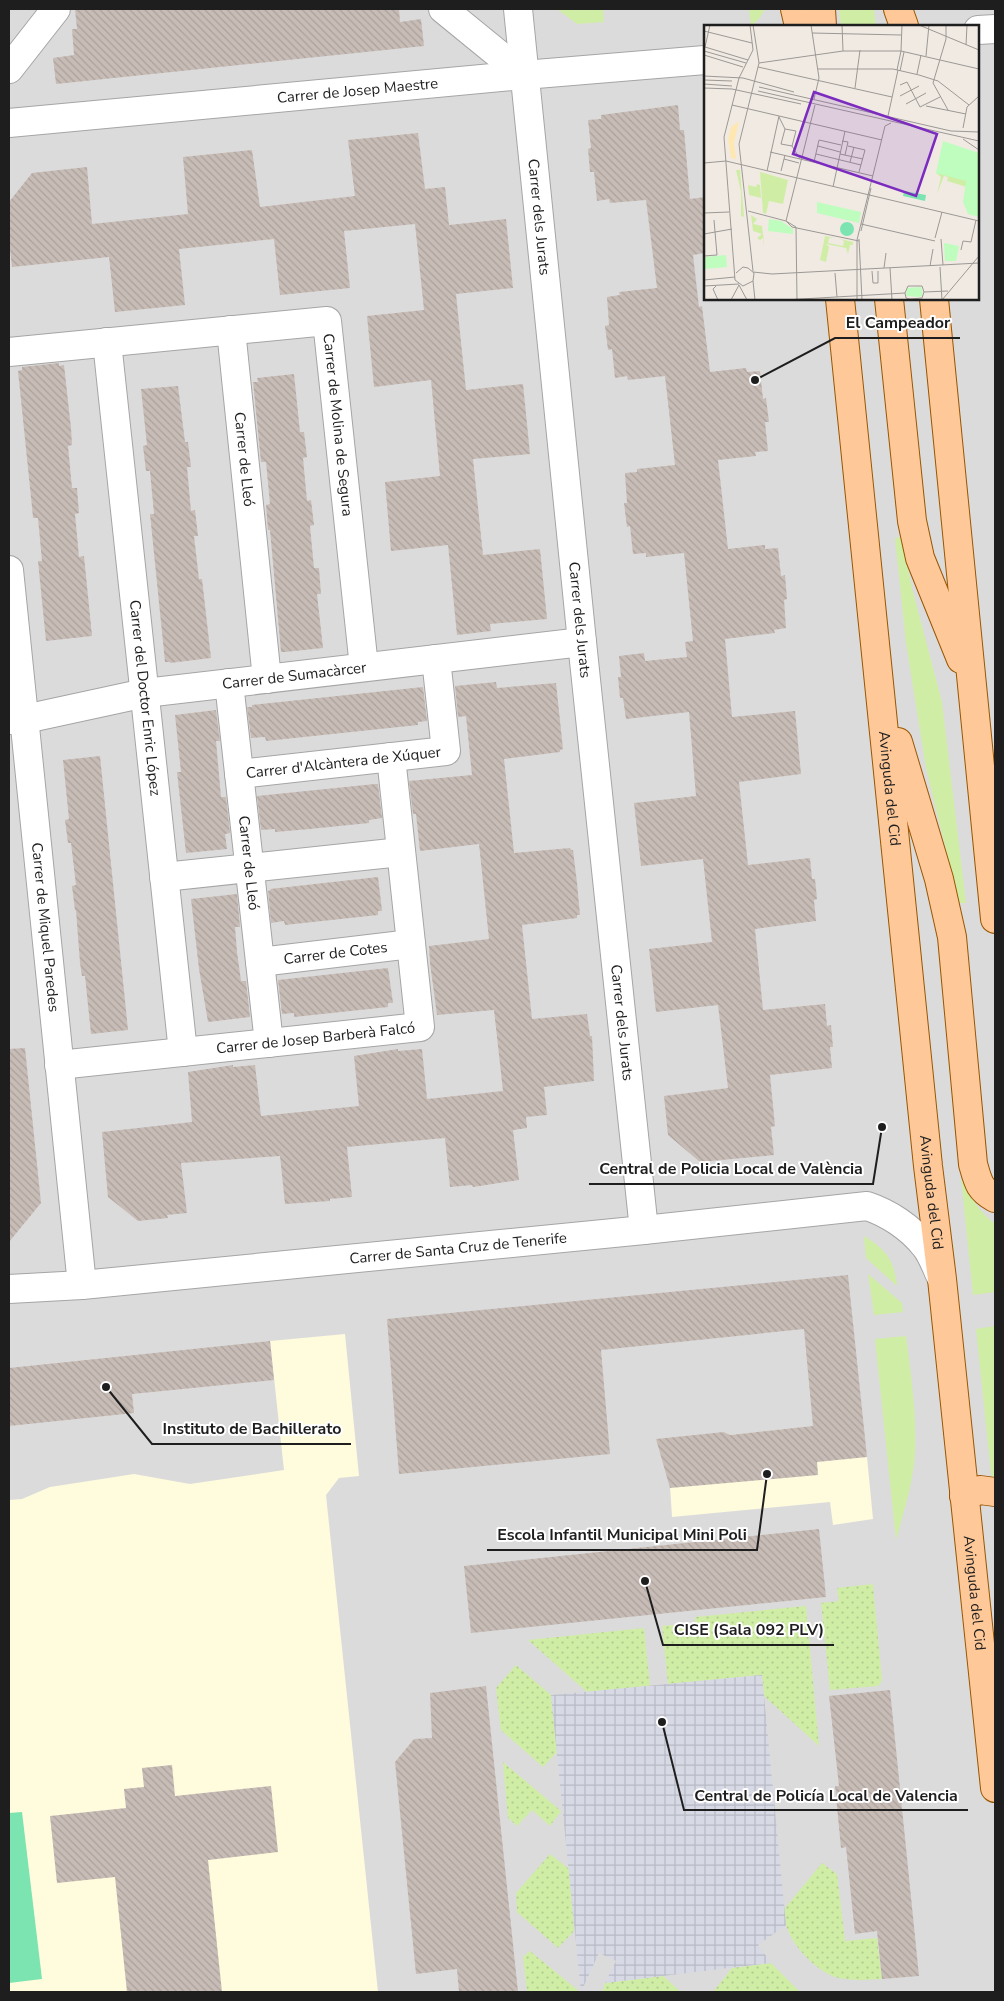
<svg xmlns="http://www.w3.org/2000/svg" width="1004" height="2001" viewBox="0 0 1004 2001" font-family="'Nunito Sans',sans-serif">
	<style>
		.residential { fill: #dcdbdb; fill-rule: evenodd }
		.education { fill: #fffbdd }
		.grass { fill: #d0eda6 }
		.garden { fill: url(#garden-dots) }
		.pitch { fill: #7ce4b1 }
		.plaza { fill: url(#plaza-grid) }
		.building { fill: url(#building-back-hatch) }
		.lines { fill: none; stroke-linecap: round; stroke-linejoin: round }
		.minor-casing { stroke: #a5a5a5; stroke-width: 30 }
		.tertiary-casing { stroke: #a5a5a5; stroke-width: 30 }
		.primary-casing { stroke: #985600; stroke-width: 30 }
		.minor { stroke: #fff; stroke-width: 28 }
		.tertiary { stroke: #fff; stroke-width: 28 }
		.primary { stroke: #ffc899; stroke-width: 28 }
		.labels { text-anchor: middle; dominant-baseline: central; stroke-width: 4; stroke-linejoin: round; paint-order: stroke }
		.street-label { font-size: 15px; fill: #1e1e1e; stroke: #fff }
		.inset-road { fill: none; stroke: #9c9894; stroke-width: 1 }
		.view { fill: #7b2cbf; fill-opacity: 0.15; stroke: #7b2cbf; stroke-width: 2.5 }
		.inset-edge { fill: none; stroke: #1e1e1e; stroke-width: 2.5 }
		.leader { fill: none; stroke: #1e1e1e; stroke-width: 2 }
		.callout-dot { fill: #1e1e1e; stroke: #fff; stroke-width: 2 }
		.callout-label { font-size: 16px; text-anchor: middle; font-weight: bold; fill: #1e1e1e; stroke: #fff; stroke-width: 4; stroke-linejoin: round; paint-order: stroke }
	</style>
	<defs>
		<pattern id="garden-dots" width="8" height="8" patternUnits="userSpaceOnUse" patternTransform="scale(1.25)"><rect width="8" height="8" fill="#d0eda6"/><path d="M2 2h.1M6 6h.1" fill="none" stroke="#b2cb8e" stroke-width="1.8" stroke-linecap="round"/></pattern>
		<pattern id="plaza-grid" width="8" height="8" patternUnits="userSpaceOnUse" patternTransform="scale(1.25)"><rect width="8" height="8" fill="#d7d9e5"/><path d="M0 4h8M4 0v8" fill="none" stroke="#b8bac4"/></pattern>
		<pattern id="building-back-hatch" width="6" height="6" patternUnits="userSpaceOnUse" patternTransform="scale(1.25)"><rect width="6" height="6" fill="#c8bcb6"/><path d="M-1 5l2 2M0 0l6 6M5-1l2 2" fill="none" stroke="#aba19c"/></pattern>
	</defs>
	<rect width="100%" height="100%" fill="#f0eae3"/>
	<!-- residential -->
	<path class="residential" d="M 9,9 L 995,9 L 995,1992 L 9,1992 ZM 705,26 L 978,26 L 978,299 L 705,299 Z"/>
	<!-- education -->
	<g class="education">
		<path d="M 345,1334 L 359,1476 L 339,1478 L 326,1495 L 378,1992 L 9,1992 L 9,1500 L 22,1499 L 50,1487 L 134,1474 L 190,1484 L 284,1470 L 270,1341 Z"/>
		<path d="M 787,1429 L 867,1457 L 873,1519 L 833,1525 L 830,1502 L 672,1517 L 670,1486 L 724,1432 L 730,1435 Z"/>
	</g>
	<!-- grass -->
	<g class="grass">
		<path d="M 557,9 L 603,9 L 604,22 L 577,24 Z"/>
		<path d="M 749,9 L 765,9 L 759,19 L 751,26 Z"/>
		<path d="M 839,9 L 874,9 L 876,26 L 841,26 Z"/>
		<path d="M 901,537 L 912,588 L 942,702 L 966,903 L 959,903 L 926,768 L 906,643 L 895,538 Z"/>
		<path d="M 961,1178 L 966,1180 C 970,1199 980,1212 995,1224 L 995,1292 L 973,1295 Z"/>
		<path d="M 864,1236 C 886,1250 894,1259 897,1286 L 866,1258 Z"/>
		<path d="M 868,1274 L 902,1303 L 903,1312 L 874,1315 Z"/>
		<path d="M 995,1326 L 995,1483 L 992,1483 L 976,1329 Z"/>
		<path d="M 906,1336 C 911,1375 917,1414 915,1454 C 913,1483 904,1511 896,1540 L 875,1339 Z"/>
	</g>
	<!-- garden -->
	<g class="garden">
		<path d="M 873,1584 L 882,1680 L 878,1686 L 830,1690 L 821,1603 L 839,1601 L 837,1588 Z"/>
		<path d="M 806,1606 L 819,1746 L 764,1696 L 761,1675 L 668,1684 L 662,1626 L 695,1623 L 695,1617 Z"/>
		<path d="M 644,1628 L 650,1686 L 587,1692 L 528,1640 Z"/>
		<path d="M 516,1665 L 551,1695 L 557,1752 L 543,1767 L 501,1730 L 496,1688 Z"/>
		<path d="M 503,1762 L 561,1811 L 550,1826 L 532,1810 L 517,1826 L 508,1818 Z"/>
		<path d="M 550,1854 L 569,1869 L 574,1931 L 558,1948 L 517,1912 L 516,1893 Z"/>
		<path d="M 822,1863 L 837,1874 L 845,1941 L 877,1938 L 882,1979 C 866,1980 850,1981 835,1977 C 815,1970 791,1945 786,1924 C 785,1919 785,1913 785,1908 Z"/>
		<path d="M 530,1951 L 580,1992 L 527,1992 L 523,1957 Z"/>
		<path d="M 771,1963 L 800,1992 L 713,1992 L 732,1968 Z"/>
		<path d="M 663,1976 L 681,1992 L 602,1992 L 605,1983 Z"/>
	</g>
	<!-- pitch -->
	<path class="pitch" d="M 22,1812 L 42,1979 L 9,1983 L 9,1813 Z"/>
	<!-- plaza -->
	<path class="plaza" d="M 762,1675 L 786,1925 L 758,1945 L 771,1963 L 605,1983 L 616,1961 L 599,1953 L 581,1992 L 551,1695 Z"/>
	<!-- building -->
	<g class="building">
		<path d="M 75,9 L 399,9 L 400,22 L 421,19 L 424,46 L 56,84 L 53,58 L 74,55 L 72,29 L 77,29 Z"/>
		<path d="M 678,105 L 680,130 L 684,130 L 690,199 L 705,197 L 705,253 L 693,255 L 699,307 L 702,306 L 710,372 L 746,368 L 747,372 L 760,371 L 763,399 L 766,398 L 769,422 L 765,422 L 768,451 L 755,452 L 756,456 L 718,460 L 728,549 L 765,545 L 765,549 L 778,548 L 781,576 L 785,575 L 787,599 L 784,600 L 786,628 L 774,630 L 775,633 L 725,639 L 732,717 L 795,711 L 801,774 L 739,782 L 748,865 L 810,858 L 812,879 L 815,879 L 817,899 L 814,900 L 816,921 L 755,929 L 763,1010 L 825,1004 L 827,1026 L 831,1025 L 833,1047 L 830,1047 L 832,1068 L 770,1075 L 775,1126 L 771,1127 L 774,1155 L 700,1162 L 668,1135 L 664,1096 L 728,1088 L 718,1005 L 656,1012 L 649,949 L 712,942 L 703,859 L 641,866 L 634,803 L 696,796 L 689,712 L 626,719 L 623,698 L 620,698 L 618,677 L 621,677 L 619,656 L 644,653 L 645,661 L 687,657 L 685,642 L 693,641 L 684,553 L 646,557 L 646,553 L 633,554 L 630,526 L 627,527 L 624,503 L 627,503 L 625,473 L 637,472 L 637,469 L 675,465 L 665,376 L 628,380 L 627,376 L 615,378 L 612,349 L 608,350 L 605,326 L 609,325 L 607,297 L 620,295 L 619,292 L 657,288 L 646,200 L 610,203 L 609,199 L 597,201 L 594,172 L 590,172 L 588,149 L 591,148 L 588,120 L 601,119 L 601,115 Z"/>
		<path d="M 418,133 L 425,189 L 445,187 L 449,225 L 506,219 L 513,288 L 456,294 L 466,390 L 523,384 L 530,454 L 473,459 L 483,555 L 540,549 L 547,619 L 490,624 L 491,631 L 457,635 L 448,545 L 391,551 L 385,482 L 440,476 L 431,380 L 374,387 L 367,316 L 424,310 L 415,224 L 344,231 L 350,288 L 280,295 L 274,239 L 179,249 L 185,305 L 115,312 L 109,257 L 12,267 L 9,239 L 9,202 L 32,173 L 87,167 L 92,224 L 188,214 L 183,157 L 252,150 L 260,207 L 355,196 L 348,140 Z"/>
		<path d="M 59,363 L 59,366 L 64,365 L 71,428 L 72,445 L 68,446 L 72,488 L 77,488 L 79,513 L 75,514 L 79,557 L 84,556 L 92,636 L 46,641 L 38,561 L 42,561 L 38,518 L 33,518 L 32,507 L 18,371 L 22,370 L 22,367 Z"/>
		<path d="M 294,374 L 300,432 L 304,432 L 307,457 L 303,458 L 307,501 L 311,500 L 314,525 L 310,526 L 314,568 L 319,568 L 321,594 L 317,594 L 323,648 L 285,652 L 281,652 L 270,530 L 268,530 L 266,505 L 270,504 L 266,462 L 261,462 L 253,382 L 258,382 L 257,378 Z"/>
		<path d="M 178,386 L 185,442 L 188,442 L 191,467 L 187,467 L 191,511 L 195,510 L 198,536 L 194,536 L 199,579 L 202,579 L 211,658 L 170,663 L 170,662 L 165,662 L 150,514 L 154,514 L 150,471 L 146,471 L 143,446 L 147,445 L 141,389 Z"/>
		<path d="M 496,682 L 497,688 L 556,683 L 563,749 L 560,750 L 560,752 L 504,759 L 514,853 L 570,848 L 571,850 L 573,850 L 577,883 L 580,915 L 577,915 L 577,918 L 522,925 L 532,1019 L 587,1014 L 590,1036 L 592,1036 L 594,1081 L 544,1087 L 547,1115 L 526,1117 L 527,1128 L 513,1130 L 519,1180 L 473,1187 L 472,1185 L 450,1187 L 445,1138 L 347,1147 L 352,1197 L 330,1199 L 330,1201 L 285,1204 L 280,1156 L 181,1163 L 187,1213 L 167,1215 L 168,1218 L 138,1221 L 108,1197 L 102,1132 L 192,1122 L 188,1072 L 233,1065 L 233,1067 L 255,1065 L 261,1116 L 359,1106 L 354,1056 L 398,1049 L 398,1051 L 422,1049 L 427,1099 L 503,1091 L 494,1010 L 437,1015 L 430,963 L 429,946 L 489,939 L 479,844 L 420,851 L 416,814 L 413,814 L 409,781 L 472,775 L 466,716 L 458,717 L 455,686 Z"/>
		<path d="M 423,687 L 427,721 L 418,722 L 418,725 L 266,741 L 265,737 L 251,738 L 247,707 L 252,707 L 252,705 Z"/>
		<path d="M 216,710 L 220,741 L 216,741 L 221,797 L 226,797 L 230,833 L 225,834 L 227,849 L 186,853 L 177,772 L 181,772 L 175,715 Z"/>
		<path d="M 100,756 L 128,1030 L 91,1034 L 85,976 L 82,976 L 80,963 L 76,910 L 75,910 L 72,886 L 76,885 L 71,843 L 68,843 L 65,820 L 69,819 L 63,760 Z"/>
		<path d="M 375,784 L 378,784 L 382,818 L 369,820 L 369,823 L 310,829 L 275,832 L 275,829 L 261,830 L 257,796 Z"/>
		<path d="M 378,877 L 382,911 L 378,911 L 378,915 L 285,925 L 284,921 L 271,923 L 268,891 L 271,890 L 270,889 Z"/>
		<path d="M 237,894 L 240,927 L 235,927 L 237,952 L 241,981 L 246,981 L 250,1017 L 208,1022 L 199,969 L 191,899 Z"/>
		<path d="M 388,968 L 393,1003 L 388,1003 L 388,1007 L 294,1017 L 294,1013 L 282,1014 L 278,980 Z"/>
		<path d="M 25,1048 L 41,1203 L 9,1242 L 9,1049 Z"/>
		<path d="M 848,1275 L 867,1457 L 817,1462 L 818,1475 L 670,1488 L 656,1439 L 724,1432 L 730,1435 L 813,1426 L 804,1329 L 601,1350 L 610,1454 L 399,1474 L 387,1319 Z"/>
		<path d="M 270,1341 L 274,1380 L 132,1394 L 134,1413 L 9,1426 L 9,1368 Z"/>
		<path d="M 819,1529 L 826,1597 L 471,1633 L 464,1566 Z"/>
		<path d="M 486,1686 L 518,1992 L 459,1992 L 457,1969 L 416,1974 L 395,1762 L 414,1739 L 432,1738 L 430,1693 Z"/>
		<path d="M 890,1690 L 919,1976 L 882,1979 L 877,1931 L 855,1934 L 846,1847 L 841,1848 L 835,1786 L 839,1786 L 829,1696 Z"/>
		<path d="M 172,1765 L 175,1796 L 271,1786 L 278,1852 L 208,1860 L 222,1992 L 127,1992 L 115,1877 L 57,1883 L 50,1816 L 126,1808 L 124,1789 L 144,1787 L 142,1768 Z"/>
	</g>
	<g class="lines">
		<defs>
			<g id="minor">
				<path d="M 443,9 L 524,75"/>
				<path id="s1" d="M 518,9 L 582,642 L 644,1230"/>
				<path d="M 978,30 L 995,29"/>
				<path d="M 9,69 L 56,9"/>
				<path id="s2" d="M 9,123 L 524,75 L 705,60"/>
				<path id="s3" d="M 231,330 L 267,679"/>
				<path id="s4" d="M 107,342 L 183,1052"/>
				<path id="s5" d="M 9,352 L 327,321 L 364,667"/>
				<path id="s6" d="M 9,570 L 82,1285"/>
				<path id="s7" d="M 229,683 L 269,1043"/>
				<path id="s8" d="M 9,720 L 25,719 L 145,693 L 582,642"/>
				<path id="s9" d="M 239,774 L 446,751 L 436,659"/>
				<path d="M 164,877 L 401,852"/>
				<path id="s10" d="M 260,962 L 411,944"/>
				<path id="s11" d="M 59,1065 L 420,1027 L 391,757"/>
			</g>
			<g id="tertiary">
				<path id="s12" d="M 9,1289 L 82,1285 L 644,1230 L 867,1206 C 888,1213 910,1227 925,1246 C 932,1254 936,1267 941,1277"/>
			</g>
			<g id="primary">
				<path d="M 795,9 L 799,26"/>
				<path d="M 821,9 L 822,26"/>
				<path d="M 898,9 L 904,26"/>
				<path id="s13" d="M 840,299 L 928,1166 L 942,1279 L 995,1788"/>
				<path d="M 889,299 L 912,521 L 920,558 L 961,659"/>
				<path d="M 934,299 L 995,919"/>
				<path d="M 898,742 L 939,879 L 952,937 L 973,1164 C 978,1182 979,1189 995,1198"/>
				<path d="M 964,1496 L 980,1490 L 995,1492"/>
			</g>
		</defs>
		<!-- minor casing -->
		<use href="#minor" class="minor-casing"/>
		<!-- tertiary casing -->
		<use href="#tertiary" class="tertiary-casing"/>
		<!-- primary casing -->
		<use href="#primary" class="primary-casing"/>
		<!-- minor -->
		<use href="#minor" class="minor"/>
		<!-- tertiary -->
		<use href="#tertiary" class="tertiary"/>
		<!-- primary -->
		<use href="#primary" class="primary"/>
	</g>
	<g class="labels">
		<!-- street labels -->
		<g class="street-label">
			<text stroke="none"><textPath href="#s2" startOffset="350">Carrer de Josep Maestre</textPath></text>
			<text stroke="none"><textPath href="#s1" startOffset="209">Carrer dels Jurats</textPath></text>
			<text stroke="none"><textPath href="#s5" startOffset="424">Carrer de Molina de Segura</textPath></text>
			<text stroke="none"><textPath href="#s3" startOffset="130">Carrer de Lleó</textPath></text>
			<text stroke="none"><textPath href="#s1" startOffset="614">Carrer dels Jurats</textPath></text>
			<text stroke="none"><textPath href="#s8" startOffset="289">Carrer de Sumacàrcer</textPath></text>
			<text stroke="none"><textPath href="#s4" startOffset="358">Carrer del Doctor Enric López</textPath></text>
			<text stroke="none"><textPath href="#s9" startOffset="105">Carrer d'Alcàntera de Xúquer</textPath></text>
			<text stroke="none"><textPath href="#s13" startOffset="492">Avinguda del Cid</textPath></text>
			<text stroke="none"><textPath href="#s7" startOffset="181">Carrer de Lleó</textPath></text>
			<text stroke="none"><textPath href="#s6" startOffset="359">Carrer de Miquel Paredes</textPath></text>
			<text stroke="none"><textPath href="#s10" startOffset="76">Carrer de Cotes</textPath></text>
			<text stroke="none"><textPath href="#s1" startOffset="1019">Carrer dels Jurats</textPath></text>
			<text stroke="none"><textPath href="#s11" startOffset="258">Carrer de Josep Barberà Falcó</textPath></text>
			<text stroke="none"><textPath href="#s13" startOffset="898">Avinguda del Cid</textPath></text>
			<text stroke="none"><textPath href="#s12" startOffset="451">Carrer de Santa Cruz de Tenerife</textPath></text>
			<text stroke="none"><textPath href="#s13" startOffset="1301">Avinguda del Cid</textPath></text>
		</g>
	</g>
	<!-- overview -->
	<g transform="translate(704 25)">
		<rect width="275" height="275" fill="#f0eae3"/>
		<path d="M 248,142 L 263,157 L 263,162 L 243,156 L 244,152 L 240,151 L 233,169 L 237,152 L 232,148 ZM 32,145 L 36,145 L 40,192 L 37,191 L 37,167 ZM 56,147 L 84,155 L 79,179 L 65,176 L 62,189 L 59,188 ZM 53,159 L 56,160 L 57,173 L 45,170 L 44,160 L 52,162 ZM 47,190 L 53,194 L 49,199 L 58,201 L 60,217 L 60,221 L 59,213 L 56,215 L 53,213 L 58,209 L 49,206 ZM 121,211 L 130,213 L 125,213 L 124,218 L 139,221 L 140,216 L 136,214 L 149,217 L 149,220 L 146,220 L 144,229 L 142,223 L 122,219 L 125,222 L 122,237 L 116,235 Z" fill="#d0eda6"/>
		<path d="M 35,96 L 30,118 L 32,134 L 27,133 L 24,114 L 27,102 Z" fill="#ffe7b2"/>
		<path d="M 239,116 L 275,128 L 275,192 L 264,189 L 259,177 L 262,156 L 232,148 ZM 113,177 L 157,187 L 155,198 L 113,188 ZM 65,194 L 77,196 L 89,204 L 89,209 L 64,206 ZM 240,218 L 255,221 L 252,236 L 241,236 ZM 22,230 L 23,242 L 0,244 L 0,232 ZM 217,262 L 219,270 L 216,272 L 202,271 L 203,263 Z" fill="#befdbd"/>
		<path d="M 200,166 L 222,170 L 221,176 L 199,171 ZM136 204a7 7 0 1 1 14 0a7 7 0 1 1-14 0Z" fill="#7ce4b1"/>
		<path class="inset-road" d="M 107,0 L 115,53 L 110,74M 138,0 L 139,26M 198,0 L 197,26 L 275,44M 215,0 L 275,25M 242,0 L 242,14 L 229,58 L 244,85M 0,6 L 48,18M 108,8 L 197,10M 262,20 L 263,0M 1,22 L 44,35M 1,22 L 6,0M 0,26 L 42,38M 0,30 L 39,42M 222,31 L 225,0M 55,38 L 139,26 L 197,26 L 193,45M 54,42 L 188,72M 114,44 L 189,44 L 215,50 L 234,56 L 265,80M 196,46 L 200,27M 213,49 L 217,30M 0,51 L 39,53 L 90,67M 0,55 L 28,56M 0,59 L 28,61M 196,60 L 203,57 L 216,82 L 236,72M 55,62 L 247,106 L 275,107M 0,63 L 28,64 L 97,79M 151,63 L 156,25M 54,66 L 275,116M 196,71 L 215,61M 202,79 L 222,68M 28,80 L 178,115M 222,81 L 262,89M 184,91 L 194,45M 75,92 L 81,104 L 77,119 L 88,121 L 92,106 L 81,104M 259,103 L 263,82 L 275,71M 259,114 L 275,125M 138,116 L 144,117 L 141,130M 88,121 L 96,134M 114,121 L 136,127M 144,121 L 161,125 L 155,147M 66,127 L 169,151M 112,129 L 157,140M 136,129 L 159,134M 80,134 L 95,138M 110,137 L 115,115 L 137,120M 146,137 L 150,122M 0,138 L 22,136 L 275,196M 63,146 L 75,91M 77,146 L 81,130M 129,162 L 141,106M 44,186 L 82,196 L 111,80M 0,188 L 25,187M 157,199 L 231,216M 92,202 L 82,196 L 88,202 L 155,216M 92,202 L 93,275M 157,206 L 167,163M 0,209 L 28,204M 231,213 L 238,187M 155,214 L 158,275M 237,214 L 239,240M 257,225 L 259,216 L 267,217 L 272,195M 0,231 L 13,230 L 10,195M 226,241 L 229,224M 236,242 L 238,275M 180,243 L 182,228M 186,243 L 188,275M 49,246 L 35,119 L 55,38 L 49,0M 168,246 L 169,258 L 174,258 L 174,246M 49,247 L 68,249 L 275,238M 32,248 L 39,242 L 44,243 L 50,248 L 49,256 L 39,261 L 31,255 L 20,112 L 35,53 L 49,25 L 46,0M 131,248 L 133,272M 0,255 L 31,252M 49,256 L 51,275M 35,260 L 43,275M 0,261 L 35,259M 12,261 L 9,264 L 14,275M 201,268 L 202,273 L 206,274 L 218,273 L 220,267M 27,275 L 35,260M 80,275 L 201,268 L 204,261 L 218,261 L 220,267 L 244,266M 153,275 L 153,215 L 181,101 L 187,98M 238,275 L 275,231"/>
		<path class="view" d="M 110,67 L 233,109 L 212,171 L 89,129 Z"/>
		<rect width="275" height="275" class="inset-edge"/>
	</g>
	<!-- callouts -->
	<path class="leader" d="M755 380L835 338H960M882 1127L873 1184H589M106 1387L152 1444H351M767 1474L757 1550H487M645 1581L663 1645H834M662 1722L684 1810H968"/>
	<g class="callout-dot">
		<circle cx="755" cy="380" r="5"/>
		<circle cx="882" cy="1127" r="5"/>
		<circle cx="106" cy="1387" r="5"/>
		<circle cx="767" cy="1474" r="5"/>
		<circle cx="645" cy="1581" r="5"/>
		<circle cx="662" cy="1722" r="5"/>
	</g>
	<g class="callout-label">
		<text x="898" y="328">El Campeador</text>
		<text x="731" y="1174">Central de Policia Local de València</text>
		<text x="252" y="1434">Instituto de Bachillerato</text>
		<text x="622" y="1540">Escola Infantil Municipal Mini Poli</text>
		<text x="749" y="1635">CISE (Sala 092 PLV)</text>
		<text x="826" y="1801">Central de Policía Local de Valencia</text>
	</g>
	<!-- border -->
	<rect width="1004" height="2001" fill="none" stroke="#1e1e1e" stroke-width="20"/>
</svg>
